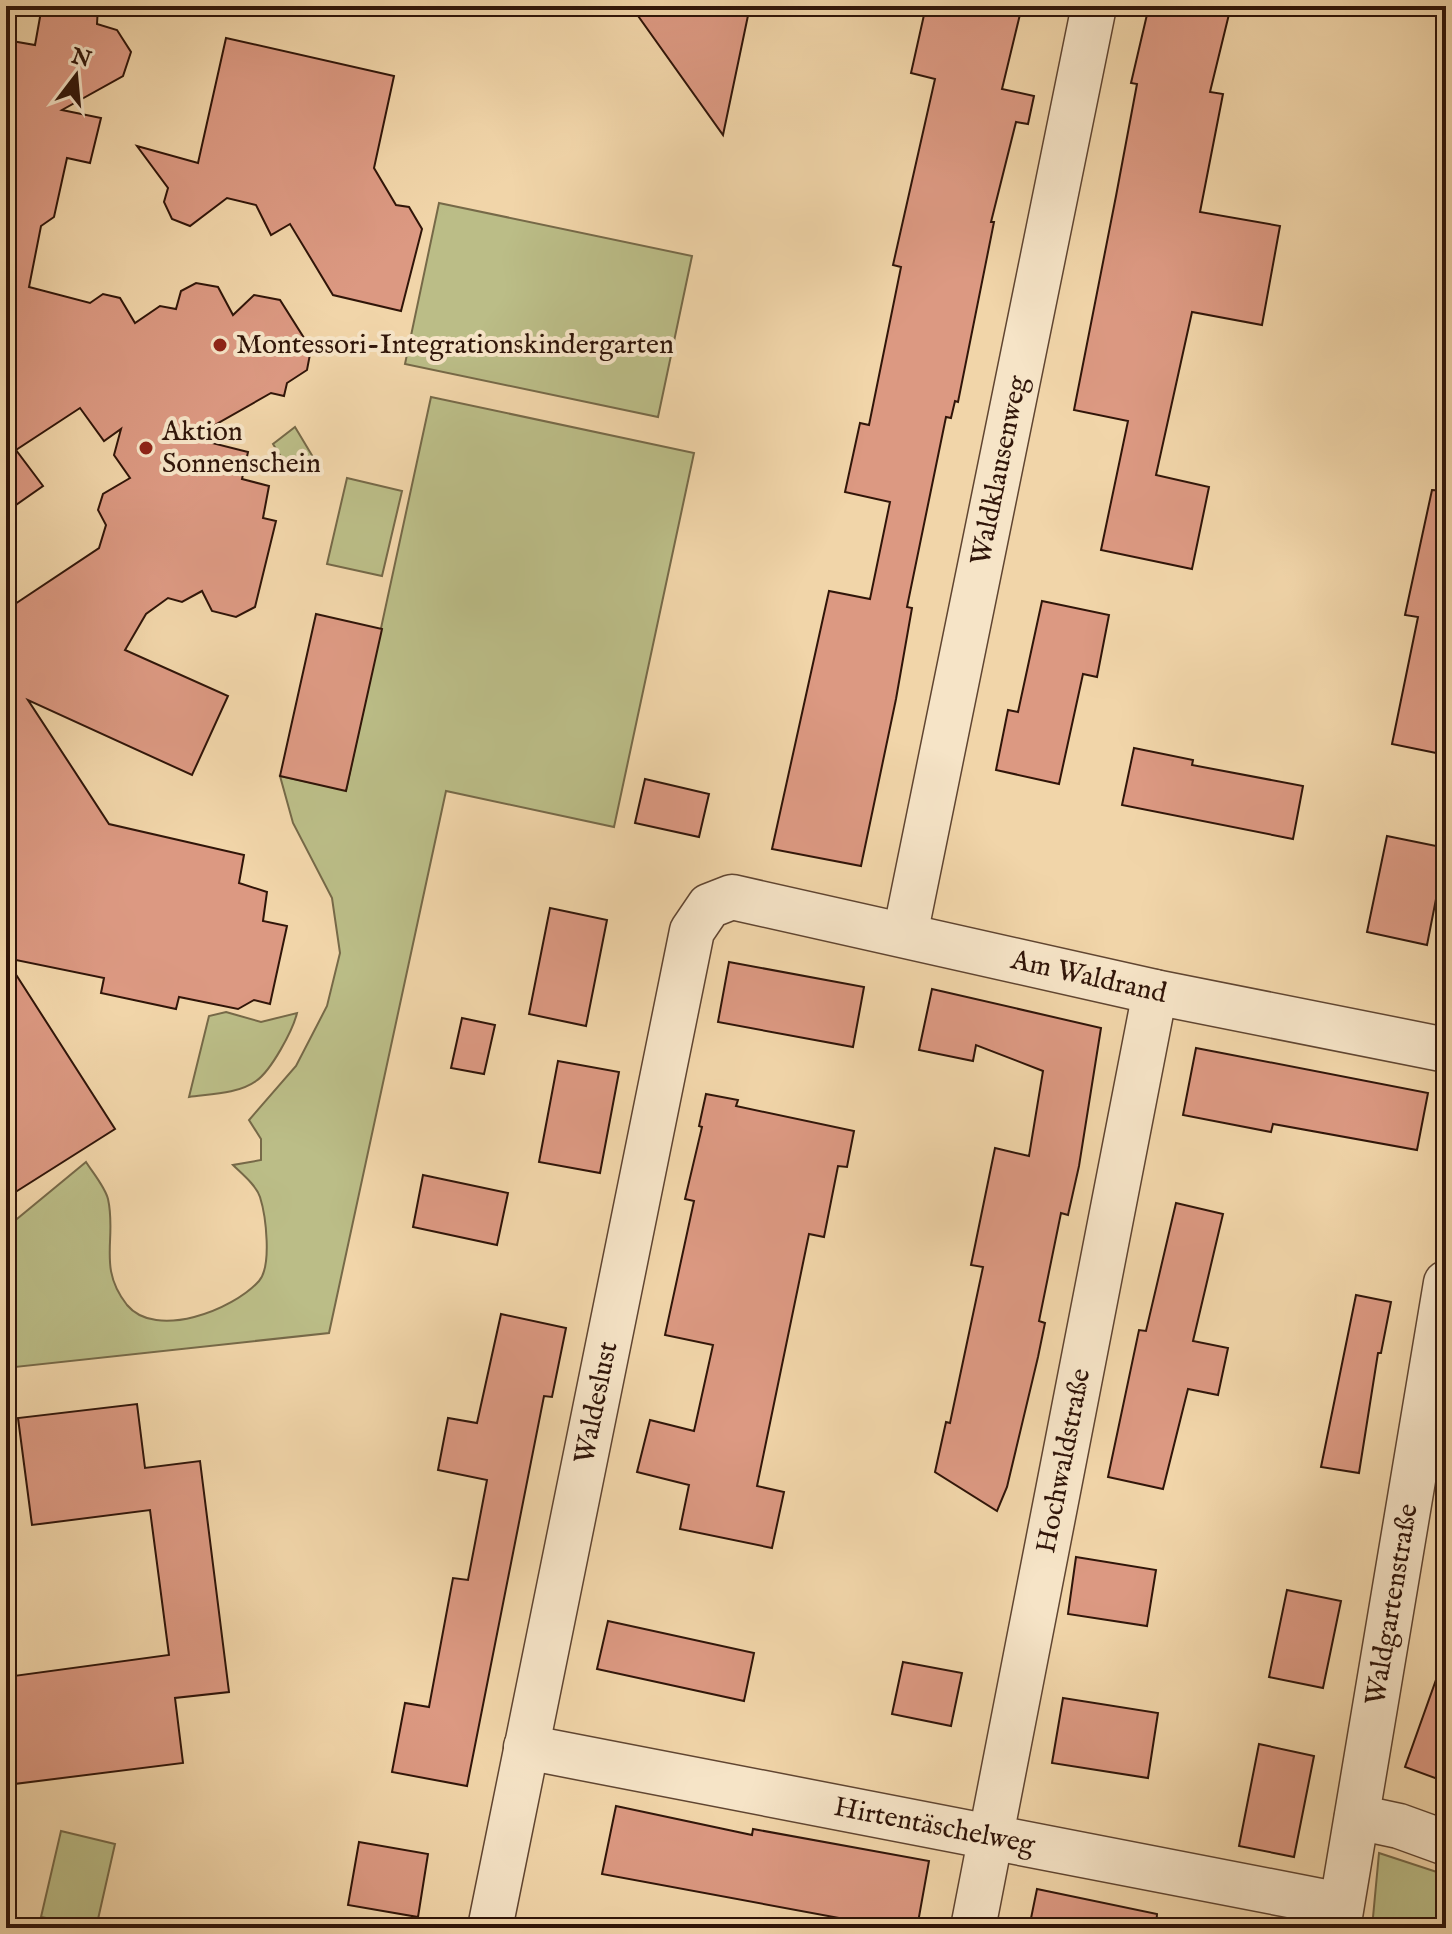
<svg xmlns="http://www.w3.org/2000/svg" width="1452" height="1934" viewBox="0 0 1452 1934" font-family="'IM FELL English',serif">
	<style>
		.green { fill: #bbbd87; stroke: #766948; stroke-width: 2 }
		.building { fill: #dc9982; stroke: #301509; stroke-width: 2 }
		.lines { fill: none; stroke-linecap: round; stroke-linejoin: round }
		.minor-casing { stroke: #604531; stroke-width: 47 }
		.minor { stroke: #f6e4c7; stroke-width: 44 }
		.poi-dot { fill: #8f2418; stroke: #f6e4c7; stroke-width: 3 }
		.labels { text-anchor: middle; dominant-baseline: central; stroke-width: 8; stroke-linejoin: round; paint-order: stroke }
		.poi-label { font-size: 28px; fill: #301509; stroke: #f6e4c7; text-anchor: start }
		.street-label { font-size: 28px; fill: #301509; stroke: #f6e4c7 }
	</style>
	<rect width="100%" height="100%" fill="#f1d5a9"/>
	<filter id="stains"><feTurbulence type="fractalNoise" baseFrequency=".0025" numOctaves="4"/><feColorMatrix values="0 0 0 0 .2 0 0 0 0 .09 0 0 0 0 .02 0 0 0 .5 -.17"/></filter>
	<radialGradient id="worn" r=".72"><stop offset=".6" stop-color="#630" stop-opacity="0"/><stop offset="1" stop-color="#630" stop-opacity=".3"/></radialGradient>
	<!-- green -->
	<g class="green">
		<path d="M 439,203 L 692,256 L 658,417 L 405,364 Z"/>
		<path d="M 431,397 L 694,453 L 614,827 L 446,791 L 329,1333 L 6,1368 L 6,1228 L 86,1162 C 93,1173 105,1187 108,1199 C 117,1239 97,1267 127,1305 C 156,1340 233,1310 259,1281 C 272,1266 266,1216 260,1197 C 256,1185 242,1174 233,1165 L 261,1160 L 261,1139 L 249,1120 L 296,1066 L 327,1006 L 340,953 L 332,898 L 293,823 L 280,776 L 346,790 Z"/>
		<path d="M 295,427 L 313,457 L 288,468 L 273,444 Z"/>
		<path d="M 347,478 L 402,491 L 382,576 L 327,564 Z"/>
		<path d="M 226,1012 L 261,1022 L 297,1013 C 293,1030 271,1071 256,1081 C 238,1094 210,1094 189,1097 L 209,1016 Z"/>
		<path d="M 61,1831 L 115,1844 L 96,1928 L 41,1917 Z"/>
		<path d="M 1379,1853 L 1446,1875 L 1446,1928 L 1372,1928 Z"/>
	</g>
	<!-- building -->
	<g class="building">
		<path d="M 42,6 L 98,6 L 97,24 L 117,30 L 131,52 L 123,76 L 62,110 L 101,118 L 90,163 L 67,158 L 54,217 L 41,226 L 29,287 L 90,303 L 103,294 L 120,298 L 135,323 L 160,306 L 176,309 L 181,291 L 196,283 L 218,287 L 233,315 L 254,295 L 280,300 L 311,349 L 307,370 L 287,383 L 284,396 L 271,393 L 192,438 L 248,452 L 242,479 L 269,486 L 263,518 L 276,521 L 255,607 L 236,617 L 212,611 L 202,591 L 182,602 L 168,598 L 146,614 L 125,650 L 228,696 L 192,775 L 28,700 L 109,824 L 244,855 L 239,883 L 267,892 L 263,921 L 287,926 L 270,1004 L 254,1000 L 238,1009 L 179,997 L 176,1009 L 101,993 L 104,978 L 6,958 L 6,610 L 99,548 L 106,525 L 98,510 L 103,494 L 130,478 L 114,455 L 121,429 L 104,441 L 80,408 L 16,450 L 43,486 L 6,512 L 6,40 L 35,45 Z"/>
		<path d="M 631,6 L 750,6 L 723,135 Z"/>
		<path d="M 926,6 L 1022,6 L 1002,89 L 1034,96 L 1028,124 L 1016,122 L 991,222 L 994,222 L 958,402 L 955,401 L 951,418 L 946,417 L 907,607 L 912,608 L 896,699 L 861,866 L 772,849 L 829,591 L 870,599 L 890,502 L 845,492 L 860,423 L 869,425 L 901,267 L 893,265 L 935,79 L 911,73 Z"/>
		<path d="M 1149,6 L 1231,6 L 1210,92 L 1223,94 L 1200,212 L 1280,226 L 1262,325 L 1192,312 L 1156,475 L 1209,487 L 1192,569 L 1101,550 L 1128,421 L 1074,410 L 1116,196 L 1137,84 L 1131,83 Z"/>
		<path d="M 226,38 L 394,76 L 374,168 L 396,205 L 409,207 L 422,229 L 401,311 L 333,295 L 290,224 L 271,235 L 256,205 L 227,198 L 190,226 L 172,219 L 164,202 L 168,188 L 137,146 L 198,163 Z"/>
		<path d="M 1432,490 L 1446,491 L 1446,755 L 1392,744 L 1418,617 L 1405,615 Z"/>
		<path d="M 1042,601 L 1109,615 L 1097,677 L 1083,674 L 1059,784 L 996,770 L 1008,710 L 1018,712 Z"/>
		<path d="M 316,614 L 382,629 L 346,791 L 280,776 Z"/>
		<path d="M 1134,748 L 1193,760 L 1192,765 L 1303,786 L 1293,839 L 1122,805 Z"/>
		<path d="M 645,779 L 709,794 L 699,837 L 635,823 Z"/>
		<path d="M 1387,836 L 1446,848 L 1427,945 L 1367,932 Z"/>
		<path d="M 550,908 L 607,920 L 586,1026 L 529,1014 Z"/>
		<path d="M 6,959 L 115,1129 L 6,1198 Z"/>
		<path d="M 729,962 L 864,987 L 853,1047 L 718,1022 Z"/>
		<path d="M 932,989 L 1101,1028 L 1079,1166 L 1068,1215 L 1061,1213 L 1039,1321 L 1045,1323 L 1038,1357 L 1007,1487 L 997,1511 L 935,1472 L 946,1422 L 950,1423 L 983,1267 L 971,1265 L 995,1148 L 1029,1156 L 1043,1071 L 976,1045 L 973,1061 L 919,1050 Z"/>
		<path d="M 462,1018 L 495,1025 L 484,1074 L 451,1068 Z"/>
		<path d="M 1196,1048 L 1428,1093 L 1417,1150 L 1273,1124 L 1271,1132 L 1183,1115 Z"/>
		<path d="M 558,1061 L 619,1072 L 600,1173 L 539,1162 Z"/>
		<path d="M 706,1094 L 738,1100 L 736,1106 L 854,1131 L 847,1167 L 838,1166 L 824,1237 L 809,1234 L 757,1486 L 784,1492 L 772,1548 L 680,1529 L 689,1485 L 637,1472 L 650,1420 L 694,1431 L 713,1345 L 665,1335 L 694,1201 L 685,1199 L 702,1127 L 699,1126 Z"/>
		<path d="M 423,1175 L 508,1193 L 497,1245 L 413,1227 Z"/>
		<path d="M 1176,1203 L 1223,1214 L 1193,1341 L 1228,1348 L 1218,1395 L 1188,1389 L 1163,1489 L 1108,1477 L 1139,1330 L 1146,1331 Z"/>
		<path d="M 1356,1295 L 1391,1302 L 1381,1353 L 1378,1353 L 1359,1473 L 1321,1467 Z"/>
		<path d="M 501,1314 L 566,1328 L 552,1397 L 544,1396 L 467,1786 L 392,1772 L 405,1703 L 429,1707 L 453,1578 L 468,1580 L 487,1480 L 438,1470 L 448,1418 L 477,1423 Z"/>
		<path d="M 137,1404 L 145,1468 L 200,1461 L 229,1692 L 175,1698 L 183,1763 L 6,1785 L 6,1677 L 169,1655 L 150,1510 L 32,1525 L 18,1418 Z"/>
		<path d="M 1076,1557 L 1156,1570 L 1147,1626 L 1068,1614 Z"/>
		<path d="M 1287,1590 L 1341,1601 L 1323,1688 L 1269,1677 Z"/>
		<path d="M 608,1621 L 754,1653 L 744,1701 L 597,1669 Z"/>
		<path d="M 903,1662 L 962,1673 L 951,1726 L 892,1714 Z"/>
		<path d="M 1442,1663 L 1446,1664 L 1446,1782 L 1405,1767 Z"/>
		<path d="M 1063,1698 L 1158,1713 L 1148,1778 L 1052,1763 Z"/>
		<path d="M 1259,1744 L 1314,1756 L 1294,1857 L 1239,1846 Z"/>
		<path d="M 616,1806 L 752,1835 L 753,1829 L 929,1861 L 917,1928 L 893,1928 L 602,1874 Z"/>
		<path d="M 359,1842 L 428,1854 L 418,1917 L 348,1905 Z"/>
		<path d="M 1037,1889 L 1157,1914 L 1156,1928 L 1029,1928 Z"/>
	</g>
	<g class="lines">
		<defs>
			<g id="minor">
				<path id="s1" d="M 905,935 L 1094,6"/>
				<path id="s2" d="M 526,1747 L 1341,1905"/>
				<path d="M 1357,1817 L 1399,1826 L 1446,1843"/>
				<path id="s3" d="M 490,1928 L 692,931 L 709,906 L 732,897 L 1155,992 L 1446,1050"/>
				<path id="s4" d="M 973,1928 L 1155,992"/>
				<path id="s5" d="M 1338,1928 L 1446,1283"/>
			</g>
		</defs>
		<!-- minor casing -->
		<use href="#minor" class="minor-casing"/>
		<!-- minor -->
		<use href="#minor" class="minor"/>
	</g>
	<!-- markers -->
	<g class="poi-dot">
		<circle cx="220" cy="345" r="8"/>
		<circle cx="146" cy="448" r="8"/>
	</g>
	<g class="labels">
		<!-- poi labels -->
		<g class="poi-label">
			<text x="236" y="345">Montessori-Integrationskindergarten</text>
			<text x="162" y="432">Aktion<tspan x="162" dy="32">Sonnenschein</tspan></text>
		</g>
		<!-- street labels -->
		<g class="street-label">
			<text stroke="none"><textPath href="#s1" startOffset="474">Waldklausenweg</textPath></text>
			<text stroke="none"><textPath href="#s3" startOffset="1438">Am Waldrand</textPath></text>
			<text stroke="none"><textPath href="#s3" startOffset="536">Waldeslust</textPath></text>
			<text stroke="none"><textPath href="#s4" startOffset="476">Hochwaldstraße</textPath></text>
			<text stroke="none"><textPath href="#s5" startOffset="328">Waldgartenstraße</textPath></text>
			<text stroke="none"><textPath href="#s2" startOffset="416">Hirtentäschelweg</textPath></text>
		</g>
	</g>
	<!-- margin -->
	<rect width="1452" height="1934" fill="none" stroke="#f1d5a9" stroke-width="32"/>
	<rect x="8" y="8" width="1436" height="1918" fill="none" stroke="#301509" stroke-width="4"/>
	<rect x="16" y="16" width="1420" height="1902" fill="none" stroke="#301509" stroke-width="2"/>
	<!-- north arrow -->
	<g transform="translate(76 76) rotate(16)" stroke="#f6e4c7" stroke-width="6" paint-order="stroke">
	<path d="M0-6L14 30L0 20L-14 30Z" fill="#301509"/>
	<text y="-12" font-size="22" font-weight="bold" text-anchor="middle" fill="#301509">N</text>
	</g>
	<rect width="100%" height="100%" filter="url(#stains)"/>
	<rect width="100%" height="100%" fill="url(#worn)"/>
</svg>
